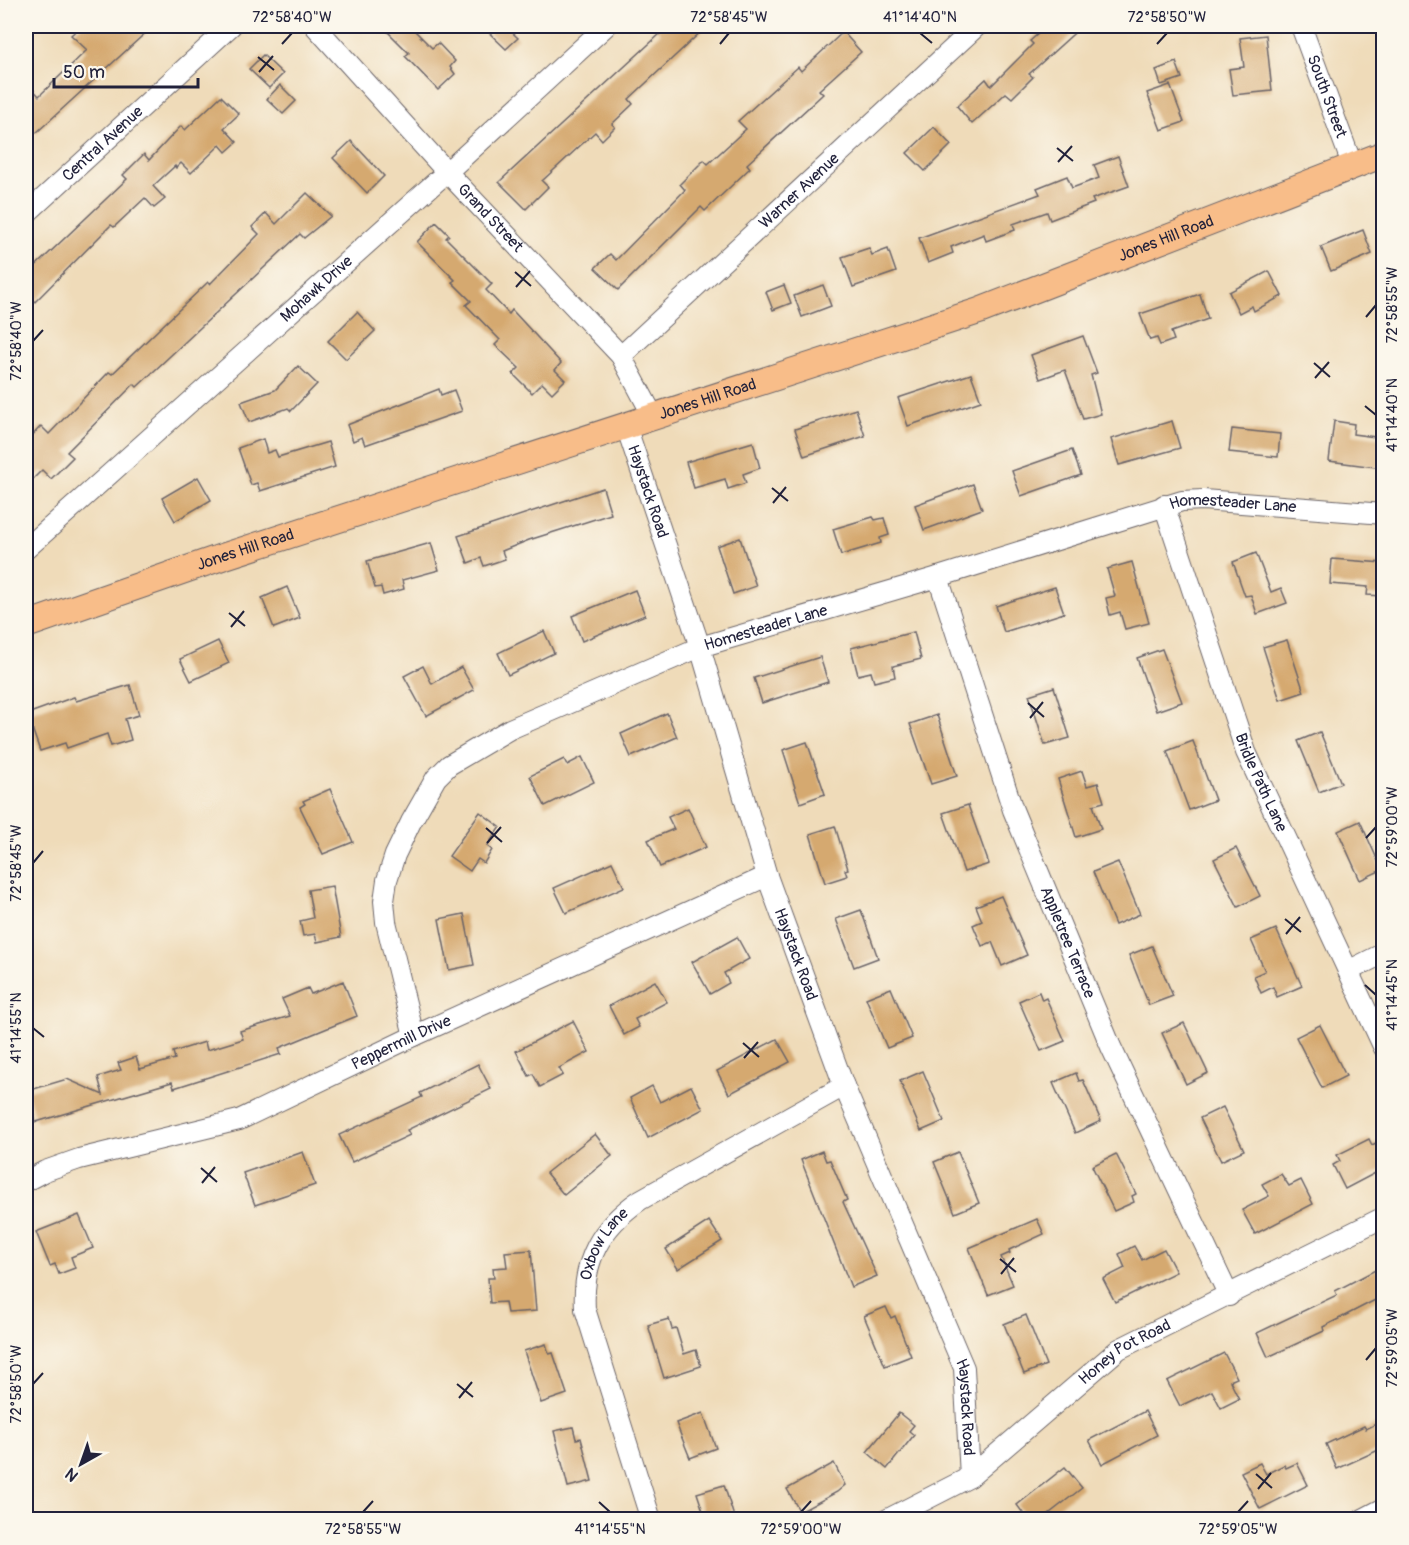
<svg xmlns="http://www.w3.org/2000/svg" width="1409" height="1545" viewBox="0 0 1409 1545" font-family="Pangolin,sans-serif">
	<style>
		.building { fill: #d5a970 }
		.lines { fill: none; stroke-linecap: round; stroke-linejoin: round }
		.minor-casing { stroke: #6a6367; stroke-width: 22 }
		.major-casing { stroke: #6a6367; stroke-width: 28 }
		.minor { stroke: #fff; stroke-width: 20 }
		.major { stroke: #f8bd89; stroke-width: 26 }
		.ticks { fill: none; stroke: #22223b; stroke-width: 2 }
		.labels { text-anchor: middle; dominant-baseline: central; stroke-width: 4.5; stroke-linejoin: round; paint-order: stroke }
		.street-label { font-size: 16px; fill: #22223b; stroke: #fbf7ec }
		.neatline { fill: none; stroke: #22223b; stroke-width: 2 }
		.ticks-label { font-size: 15px; text-anchor: middle; fill: #22223b }
	</style>
	<rect width="100%" height="100%" fill="#fbf7ec"/>
	<filter id="ink" filterUnits="userSpaceOnUse"><feTurbulence type="fractalNoise" baseFrequency=".0167" numOctaves="2"/><feDisplacementMap in="SourceGraphic" scale="12" xChannelSelector="R" yChannelSelector="G"/><feConvolveMatrix kernelMatrix="1 2 1 2 8 2 1 2 1" color-interpolation-filters="sRGB"/></filter>
	<filter id="wash" filterUnits="userSpaceOnUse"><feTurbulence type="fractalNoise" baseFrequency=".008" numOctaves="4" result="noise"/><feDisplacementMap in="SourceGraphic" scale="24" xChannelSelector="R" yChannelSelector="G"/><feGaussianBlur stdDeviation="1.35" result="paint"/><feColorMatrix in="noise" values="0 0 0 0 0 0 0 0 0 0 0 0 0 0 0 0 0 1.4 0 .05"/><feComposite in="paint" operator="in"/></filter>
	<g filter="url(#wash)">
		<rect width="100%" height="100%" fill="#efdbb9"/>
		<g id="blocks">
			<!-- building -->
			<g class="building">
				<path d="M 81,26 L 153,26 L 36,133 L 26,122 L 26,82 L 39,96 L 87,50 L 71,35 Z"/>
				<path d="M 382,26 L 410,26 L 432,48 L 438,43 L 455,61 L 450,67 L 455,74 L 438,90 L 405,56 L 409,53 Z"/>
				<path d="M 482,26 L 505,26 L 518,38 L 506,49 Z"/>
				<path d="M 654,26 L 707,26 L 629,99 L 633,104 L 612,124 L 615,127 L 602,140 L 595,132 L 542,181 L 548,187 L 526,209 L 499,182 L 661,33 Z"/>
				<path d="M 1047,26 L 1082,26 L 1029,74 L 1033,77 L 1012,98 L 1006,93 L 972,124 L 957,106 L 986,79 L 991,86 L 1033,44 L 1030,41 Z"/>
				<path d="M 843,32 L 861,52 L 819,90 L 823,94 L 747,164 L 750,168 L 705,211 L 701,207 L 618,290 L 595,268 L 610,254 L 616,260 L 685,190 L 680,184 L 704,160 L 708,164 L 746,129 L 738,121 L 798,67 L 801,71 Z"/>
				<path d="M 1266,35 L 1272,91 L 1233,95 L 1229,69 L 1244,67 L 1240,38 Z"/>
				<path d="M 263,55 L 283,74 L 269,88 L 249,69 Z"/>
				<path d="M 1176,62 L 1182,78 L 1161,85 L 1156,70 Z"/>
				<path d="M 280,85 L 296,101 L 283,114 L 267,99 Z"/>
				<path d="M 1170,85 L 1184,122 L 1161,130 L 1147,93 Z"/>
				<path d="M 221,96 L 239,114 L 224,128 L 237,142 L 226,152 L 220,145 L 191,173 L 181,163 L 176,168 L 175,166 L 153,186 L 165,199 L 154,208 L 145,198 L 114,227 L 111,225 L 26,311 L 26,275 L 127,179 L 123,175 L 144,154 L 149,160 L 181,126 L 185,130 Z"/>
				<path d="M 934,127 L 951,145 L 925,171 L 907,153 Z"/>
				<path d="M 351,141 L 384,176 L 367,193 L 333,158 Z"/>
				<path d="M 1118,156 L 1129,186 L 1092,199 L 1094,203 L 1050,220 L 1047,212 L 1013,224 L 1015,230 L 986,241 L 984,234 L 951,247 L 953,253 L 928,263 L 919,238 L 1040,194 L 1037,188 L 1067,176 L 1072,188 L 1099,178 L 1094,165 Z"/>
				<path d="M 307,193 L 331,216 L 304,238 L 300,234 L 137,387 L 134,384 L 67,452 L 73,457 L 51,479 L 42,470 L 26,486 L 26,442 L 41,426 L 49,434 L 109,372 L 112,374 L 208,282 L 210,284 L 259,234 L 252,227 L 266,213 L 276,224 Z"/>
				<path d="M 436,222 L 449,235 L 446,238 L 492,284 L 486,290 L 509,314 L 512,310 L 561,363 L 555,370 L 565,380 L 552,393 L 542,383 L 532,393 L 513,374 L 519,368 L 495,345 L 500,340 L 466,305 L 471,301 L 452,282 L 455,280 L 417,242 Z"/>
				<path d="M 1363,230 L 1372,254 L 1331,271 L 1321,247 Z"/>
				<path d="M 869,248 L 872,255 L 888,249 L 896,272 L 853,287 L 842,257 Z"/>
				<path d="M 1269,271 L 1282,296 L 1254,311 L 1252,306 L 1239,313 L 1229,292 Z"/>
				<path d="M 784,285 L 791,303 L 773,310 L 766,292 Z"/>
				<path d="M 823,285 L 831,306 L 802,317 L 794,296 Z"/>
				<path d="M 1200,294 L 1208,319 L 1171,332 L 1174,340 L 1160,345 L 1157,338 L 1150,340 L 1140,314 Z"/>
				<path d="M 357,312 L 375,331 L 346,359 L 328,341 Z"/>
				<path d="M 1083,336 L 1097,373 L 1091,375 L 1101,414 L 1083,419 L 1065,370 L 1040,379 L 1031,355 Z"/>
				<path d="M 298,366 L 317,384 L 291,411 L 288,408 L 249,422 L 241,402 L 275,390 Z"/>
				<path d="M 971,374 L 981,401 L 908,426 L 898,398 Z"/>
				<path d="M 439,389 L 441,395 L 454,390 L 462,411 L 365,445 L 362,437 L 353,441 L 347,425 Z"/>
				<path d="M 856,409 L 865,436 L 804,456 L 795,429 Z"/>
				<path d="M 1172,421 L 1180,448 L 1119,465 L 1111,439 Z"/>
				<path d="M 1334,421 L 1354,424 L 1353,434 L 1383,438 L 1383,468 L 1329,461 Z"/>
				<path d="M 1232,429 L 1280,434 L 1278,457 L 1229,452 Z"/>
				<path d="M 263,439 L 267,453 L 275,450 L 278,457 L 328,442 L 335,467 L 260,491 L 257,483 L 251,485 L 238,448 Z"/>
				<path d="M 753,442 L 760,468 L 743,474 L 746,483 L 728,489 L 725,479 L 694,488 L 686,462 Z"/>
				<path d="M 1072,450 L 1081,475 L 1021,496 L 1012,471 Z"/>
				<path d="M 198,477 L 211,500 L 175,521 L 162,498 Z"/>
				<path d="M 973,484 L 982,509 L 924,530 L 915,505 Z"/>
				<path d="M 603,488 L 611,514 L 529,540 L 502,551 L 505,559 L 484,566 L 481,558 L 468,563 L 458,536 Z"/>
				<path d="M 873,517 L 875,520 L 884,518 L 889,535 L 880,538 L 881,543 L 841,555 L 833,529 Z"/>
				<path d="M 740,538 L 756,586 L 733,594 L 717,546 Z"/>
				<path d="M 431,543 L 439,570 L 402,580 L 404,589 L 383,595 L 381,587 L 375,588 L 367,561 Z"/>
				<path d="M 1256,553 L 1271,592 L 1281,588 L 1287,603 L 1257,614 L 1251,595 L 1245,596 L 1233,562 Z"/>
				<path d="M 1332,559 L 1383,563 L 1382,596 L 1367,595 L 1368,587 L 1330,584 Z"/>
				<path d="M 1132,562 L 1149,623 L 1125,629 L 1120,612 L 1110,615 L 1106,598 L 1115,596 L 1107,569 Z"/>
				<path d="M 287,587 L 300,618 L 274,628 L 262,598 Z"/>
				<path d="M 1055,587 L 1064,613 L 1004,632 L 996,606 Z"/>
				<path d="M 635,590 L 645,615 L 582,641 L 572,616 Z"/>
				<path d="M 544,631 L 554,653 L 508,675 L 498,653 Z"/>
				<path d="M 914,632 L 921,659 L 893,666 L 895,677 L 874,682 L 871,672 L 858,675 L 851,648 Z"/>
				<path d="M 1287,640 L 1304,692 L 1280,700 L 1263,647 Z"/>
				<path d="M 218,641 L 229,663 L 191,681 L 180,659 Z"/>
				<path d="M 1162,649 L 1182,702 L 1156,711 L 1137,658 Z"/>
				<path d="M 820,657 L 828,682 L 762,703 L 754,678 Z"/>
				<path d="M 423,666 L 432,684 L 461,667 L 474,690 L 426,716 L 404,676 Z"/>
				<path d="M 130,685 L 139,715 L 125,719 L 131,740 L 111,746 L 107,734 L 67,748 L 65,743 L 40,751 L 27,714 L 74,697 L 76,701 Z"/>
				<path d="M 1054,687 L 1070,738 L 1045,745 L 1029,695 Z"/>
				<path d="M 667,713 L 677,737 L 631,757 L 621,734 Z"/>
				<path d="M 937,715 L 957,776 L 931,784 L 910,724 Z"/>
				<path d="M 1320,732 L 1341,783 L 1319,792 L 1298,741 Z"/>
				<path d="M 1193,741 L 1215,800 L 1189,810 L 1167,751 Z"/>
				<path d="M 807,742 L 825,794 L 800,803 L 783,750 Z"/>
				<path d="M 582,757 L 594,782 L 545,806 L 530,776 L 564,759 L 567,765 Z"/>
				<path d="M 1082,771 L 1087,786 L 1098,783 L 1104,802 L 1093,805 L 1101,829 L 1076,837 L 1058,779 Z"/>
				<path d="M 330,789 L 353,842 L 323,854 L 300,807 L 305,804 L 303,801 Z"/>
				<path d="M 968,805 L 989,864 L 964,872 L 943,813 Z"/>
				<path d="M 688,808 L 706,847 L 660,867 L 648,840 L 674,829 L 668,817 Z"/>
				<path d="M 480,812 L 500,827 L 487,846 L 492,850 L 484,863 L 478,859 L 470,871 L 449,856 Z"/>
				<path d="M 1360,821 L 1382,870 L 1360,880 L 1338,831 Z"/>
				<path d="M 835,826 L 848,869 L 845,870 L 847,876 L 825,883 L 810,834 Z"/>
				<path d="M 1236,848 L 1260,896 L 1238,907 L 1214,859 Z"/>
				<path d="M 612,862 L 624,887 L 566,913 L 554,888 Z"/>
				<path d="M 1118,862 L 1140,914 L 1115,925 L 1093,872 Z"/>
				<path d="M 332,886 L 341,937 L 317,942 L 315,934 L 303,936 L 300,921 L 313,918 L 308,890 Z"/>
				<path d="M 1001,896 L 1027,955 L 1002,966 L 992,942 L 982,946 L 973,925 L 982,921 L 976,906 Z"/>
				<path d="M 861,910 L 878,958 L 854,967 L 836,919 Z"/>
				<path d="M 464,914 L 474,965 L 449,970 L 439,919 Z"/>
				<path d="M 1276,929 L 1302,986 L 1277,997 L 1273,987 L 1261,993 L 1254,976 L 1265,971 L 1251,940 Z"/>
				<path d="M 737,937 L 749,959 L 724,973 L 729,983 L 710,994 L 692,962 Z"/>
				<path d="M 1152,946 L 1173,996 L 1149,1005 L 1129,955 Z"/>
				<path d="M 343,981 L 357,1016 L 279,1048 L 281,1054 L 174,1088 L 172,1082 L 36,1122 L 27,1091 L 67,1079 L 103,1095 L 98,1077 L 121,1070 L 118,1063 L 136,1057 L 140,1069 L 175,1059 L 173,1052 L 205,1042 L 207,1050 L 243,1039 L 240,1031 L 290,1016 L 282,999 L 308,988 L 311,994 Z"/>
				<path d="M 655,981 L 667,1002 L 635,1019 L 639,1027 L 624,1035 L 609,1006 Z"/>
				<path d="M 891,988 L 912,1038 L 887,1048 L 866,998 Z"/>
				<path d="M 1039,992 L 1042,1000 L 1046,998 L 1065,1041 L 1041,1051 L 1019,1001 Z"/>
				<path d="M 573,1021 L 589,1052 L 559,1068 L 563,1075 L 540,1087 L 533,1074 L 529,1076 L 516,1051 Z"/>
				<path d="M 1184,1023 L 1208,1073 L 1186,1084 L 1162,1033 Z"/>
				<path d="M 1320,1025 L 1346,1076 L 1322,1088 L 1296,1037 Z"/>
				<path d="M 777,1039 L 790,1062 L 729,1094 L 717,1071 Z"/>
				<path d="M 478,1064 L 491,1089 L 407,1130 L 410,1135 L 352,1162 L 339,1135 L 422,1097 L 420,1093 Z"/>
				<path d="M 923,1071 L 944,1121 L 921,1131 L 900,1081 Z"/>
				<path d="M 1076,1073 L 1079,1081 L 1083,1080 L 1101,1121 L 1075,1133 L 1053,1083 Z"/>
				<path d="M 652,1086 L 660,1102 L 691,1086 L 703,1109 L 648,1138 L 630,1098 Z"/>
				<path d="M 1223,1107 L 1244,1150 L 1221,1161 L 1200,1118 Z"/>
				<path d="M 595,1134 L 612,1156 L 564,1195 L 546,1173 Z"/>
				<path d="M 1369,1139 L 1372,1145 L 1378,1142 L 1383,1152 L 1383,1169 L 1345,1189 L 1333,1165 L 1340,1161 L 1337,1155 Z"/>
				<path d="M 822,1151 L 826,1161 L 830,1160 L 847,1200 L 843,1202 L 877,1276 L 851,1287 L 801,1160 Z"/>
				<path d="M 303,1152 L 315,1185 L 255,1205 L 243,1173 Z"/>
				<path d="M 958,1152 L 979,1203 L 955,1213 L 934,1162 Z"/>
				<path d="M 1116,1154 L 1136,1194 L 1132,1196 L 1134,1202 L 1114,1211 L 1092,1166 Z"/>
				<path d="M 1281,1174 L 1289,1186 L 1301,1180 L 1313,1204 L 1255,1234 L 1242,1210 L 1269,1196 L 1262,1184 Z"/>
				<path d="M 79,1215 L 93,1248 L 71,1257 L 75,1268 L 59,1274 L 55,1264 L 50,1266 L 36,1232 Z"/>
				<path d="M 1037,1219 L 1044,1234 L 1009,1250 L 1010,1253 L 1001,1257 L 1013,1285 L 988,1295 L 969,1248 Z"/>
				<path d="M 709,1221 L 722,1241 L 678,1269 L 666,1249 Z"/>
				<path d="M 1134,1246 L 1142,1260 L 1164,1249 L 1176,1272 L 1115,1302 L 1103,1279 L 1125,1268 L 1119,1254 Z"/>
				<path d="M 531,1250 L 536,1311 L 507,1313 L 505,1302 L 490,1303 L 488,1278 L 494,1278 L 493,1268 L 507,1267 L 505,1252 Z"/>
				<path d="M 1383,1266 L 1383,1296 L 1323,1327 L 1324,1331 L 1268,1357 L 1257,1333 L 1337,1295 L 1335,1291 Z"/>
				<path d="M 886,1307 L 891,1318 L 895,1316 L 911,1356 L 885,1366 L 864,1316 Z"/>
				<path d="M 1026,1315 L 1046,1365 L 1024,1374 L 1004,1324 Z"/>
				<path d="M 669,1319 L 672,1329 L 676,1328 L 684,1354 L 696,1350 L 701,1366 L 664,1378 L 648,1325 Z"/>
				<path d="M 546,1344 L 549,1354 L 553,1353 L 567,1394 L 541,1403 L 524,1351 Z"/>
				<path d="M 1224,1353 L 1237,1378 L 1230,1381 L 1239,1399 L 1221,1408 L 1212,1391 L 1180,1406 L 1167,1381 Z"/>
				<path d="M 1145,1411 L 1157,1435 L 1102,1464 L 1089,1440 Z"/>
				<path d="M 703,1413 L 716,1448 L 690,1458 L 676,1423 Z"/>
				<path d="M 899,1413 L 914,1425 L 909,1431 L 914,1435 L 887,1469 L 867,1452 Z"/>
				<path d="M 1376,1424 L 1383,1441 L 1383,1448 L 1337,1469 L 1326,1444 L 1364,1426 L 1366,1429 Z"/>
				<path d="M 573,1427 L 576,1439 L 581,1438 L 592,1481 L 568,1487 L 554,1431 Z"/>
				<path d="M 834,1463 L 845,1485 L 837,1492 L 800,1512 L 787,1489 Z"/>
				<path d="M 1260,1463 L 1266,1474 L 1284,1465 L 1286,1468 L 1297,1463 L 1308,1485 L 1260,1509 L 1241,1472 Z"/>
				<path d="M 1065,1467 L 1082,1488 L 1041,1520 L 1028,1520 L 1017,1505 Z"/>
				<path d="M 724,1485 L 735,1520 L 706,1520 L 697,1493 Z"/>
			</g>
		</g>
	</g>
	<g filter="url(#ink)">
		<use href="#blocks" fill-opacity="0" stroke="#6a6367" stroke-width="1.5"/>
		<g class="lines">
			<defs>
				<g id="minor">
					<path id="s1" d="M 315,26 L 447,172 L 621,356 L 653,416"/>
					<path id="s2" d="M 1301,26 L 1353,167"/>
					<path id="s3" d="M 26,214 L 231,26"/>
					<path id="s4" d="M 621,356 L 977,26"/>
					<path id="s5" d="M 626,426 L 700,647 L 767,876 L 844,1086 L 964,1368 L 970,1477"/>
					<path id="s6" d="M 1164,505 L 1246,752 L 1384,1048"/>
					<path id="s7" d="M 26,549 L 447,172 L 606,26"/>
					<path id="s8" d="M 938,577 L 1013,810 L 1111,1047 L 1229,1296"/>
					<path d="M 1348,971 L 1384,953"/>
					<path id="s9" d="M 414,1036 L 386,922 L 384,901 L 387,880 L 395,855 L 411,822 L 436,778 L 449,765 L 510,729 L 700,647 L 938,577 L 1182,501 L 1203,500 L 1384,514"/>
					<path id="s10" d="M 26,1181 L 45,1171 L 79,1159 L 239,1120 L 414,1036 L 767,876"/>
					<path id="s11" d="M 651,1520 L 585,1309 C 582,1260 601,1227 640,1200 L 844,1086"/>
					<path id="s12" d="M 886,1520 L 970,1477 L 1119,1349 L 1384,1217"/>
					<path d="M 1361,1520 L 1384,1508"/>
				</g>
				<g id="major">
					<path id="s13" d="M 26,625 L 222,557 L 979,311 L 1384,154"/>
				</g>
			</defs>
			<!-- minor casing -->
			<use href="#minor" class="minor-casing"/>
			<!-- major casing -->
			<use href="#major" class="major-casing"/>
			<!-- minor -->
			<use href="#minor" class="minor"/>
			<!-- major -->
			<use href="#major" class="major"/>
		</g>
	</g>
	<!-- ticks -->
	<path class="ticks" d="M 920,33 L 932,43M 282,44 L 292,33M 720,44 L 729,33M 1157,44 L 1167,33M 258,57 L 274,70M 259,72 L 273,56M 1057,148 L 1073,161M 1058,162 L 1072,146M 515,272 L 531,286M 516,287 L 530,271M 1366,317 L 1376,305M 33,341 L 43,330M 1314,363 L 1330,377M 1315,378 L 1329,362M 1365,406 L 1376,415M 772,488 L 788,501M 773,503 L 786,487M 229,613 L 245,626M 231,627 L 244,611M 1028,703 L 1044,717M 1030,718 L 1043,702M 486,828 L 502,842M 1366,838 L 1376,827M 487,843 L 501,827M 33,863 L 43,851M 1285,919 L 1301,932M 1286,934 L 1300,917M 1365,985 L 1376,995M 33,1028 L 44,1037M 743,1043 L 759,1057M 744,1058 L 758,1042M 201,1168 L 217,1182M 202,1183 L 215,1167M 1000,1259 L 1016,1272M 1001,1274 L 1014,1258M 1366,1360 L 1376,1348M 33,1384 L 43,1373M 457,1384 L 473,1397M 459,1398 L 472,1382M 1256,1474 L 1272,1488M 1258,1489 L 1271,1473M 599,1502 L 610,1512M 363,1512 L 373,1501M 801,1512 L 811,1501M 1238,1512 L 1248,1501"/>
	<g class="labels">
		<!-- street labels -->
		<g class="street-label">
			<text stroke="none"><textPath href="#s2" startOffset="75">South Street</textPath></text>
			<text stroke="none"><textPath href="#s3" startOffset="104">Central Avenue</textPath></text>
			<text stroke="none"><textPath href="#s4" startOffset="243">Warner Avenue</textPath></text>
			<text stroke="none"><textPath href="#s1" startOffset="260">Grand Street</textPath></text>
			<text stroke="none"><textPath href="#s13" startOffset="1204">Jones Hill Road</textPath></text>
			<text stroke="none"><textPath href="#s7" startOffset="390">Mohawk Drive</textPath></text>
			<text stroke="none"><textPath href="#s13" startOffset="718">Jones Hill Road</textPath></text>
			<text stroke="none"><textPath href="#s5" startOffset="69">Haystack Road</textPath></text>
			<text stroke="none"><textPath href="#s9" startOffset="1124">Homesteader Lane</textPath></text>
			<text stroke="none"><textPath href="#s13" startOffset="232">Jones Hill Road</textPath></text>
			<text stroke="none"><textPath href="#s9" startOffset="638">Homesteader Lane</textPath></text>
			<text stroke="none"><textPath href="#s6" startOffset="294">Bridle Path Lane</textPath></text>
			<text stroke="none"><textPath href="#s8" startOffset="388">Appletree Terrace</textPath></text>
			<text stroke="none"><textPath href="#s5" startOffset="555">Haystack Road</textPath></text>
			<text stroke="none"><textPath href="#s10" startOffset="402">Peppermill Drive</textPath></text>
			<text stroke="none"><textPath href="#s11" startOffset="291">Oxbow Lane</textPath></text>
			<text stroke="none"><textPath href="#s12" startOffset="294">Honey Pot Road</textPath></text>
			<text stroke="none"><textPath href="#s5" startOffset="1041">Haystack Road</textPath></text>
		</g>
	</g>
	<!-- margin -->
	<rect width="1409" height="1545" fill="none" stroke="#fbf7ec" stroke-width="66"/>
	<!-- north arrow -->
	<g transform="translate(81 1464) rotate(220)" stroke="#fbf7ec" stroke-width="4.5" paint-order="stroke">
	<path d="M0-4.5L10 22L0 15L-10 22Z" fill="#22223b"/>
	<text y="-9" font-size="16" font-weight="bold" text-anchor="middle" fill="#22223b">N</text>
	</g>
	<!-- scale -->
	<path d="M54 78v9h144v-9" fill="none" stroke="#22223b" stroke-width="3"/>
	<text x="63" y="78" font-size="18" fill="#22223b" stroke="#fbf7ec" stroke-width="4.5" paint-order="stroke">50 m</text>
	<rect x="33" y="33" width="1343" height="1479" class="neatline"/>
	<g class="ticks-label">
		<text x="292" y="22">72°58'40"W</text>
		<text x="729" y="22">72°58'45"W</text>
		<text x="920" y="22">41°14'40"N</text>
		<text x="1167" y="22">72°58'50"W</text>
		<text transform="translate(1392 305) rotate(-90)" y="5">72°58'55"W</text>
		<text transform="translate(16 341) rotate(-90)" y="5">72°58'40"W</text>
		<text transform="translate(1392 415) rotate(-90)" y="5">41°14'40"N</text>
		<text transform="translate(1392 827) rotate(-90)" y="5">72°59'00"W</text>
		<text transform="translate(16 863) rotate(-90)" y="5">72°58'45"W</text>
		<text transform="translate(1392 995) rotate(-90)" y="5">41°14'45"N</text>
		<text transform="translate(16 1028) rotate(-90)" y="5">41°14'55"N</text>
		<text transform="translate(1392 1348) rotate(-90)" y="5">72°59'05"W</text>
		<text transform="translate(16 1384) rotate(-90)" y="5">72°58'50"W</text>
		<text x="363" y="1534">72°58'55"W</text>
		<text x="610" y="1534">41°14'55"N</text>
		<text x="801" y="1534">72°59'00"W</text>
		<text x="1238" y="1534">72°59'05"W</text>
	</g>
</svg>
